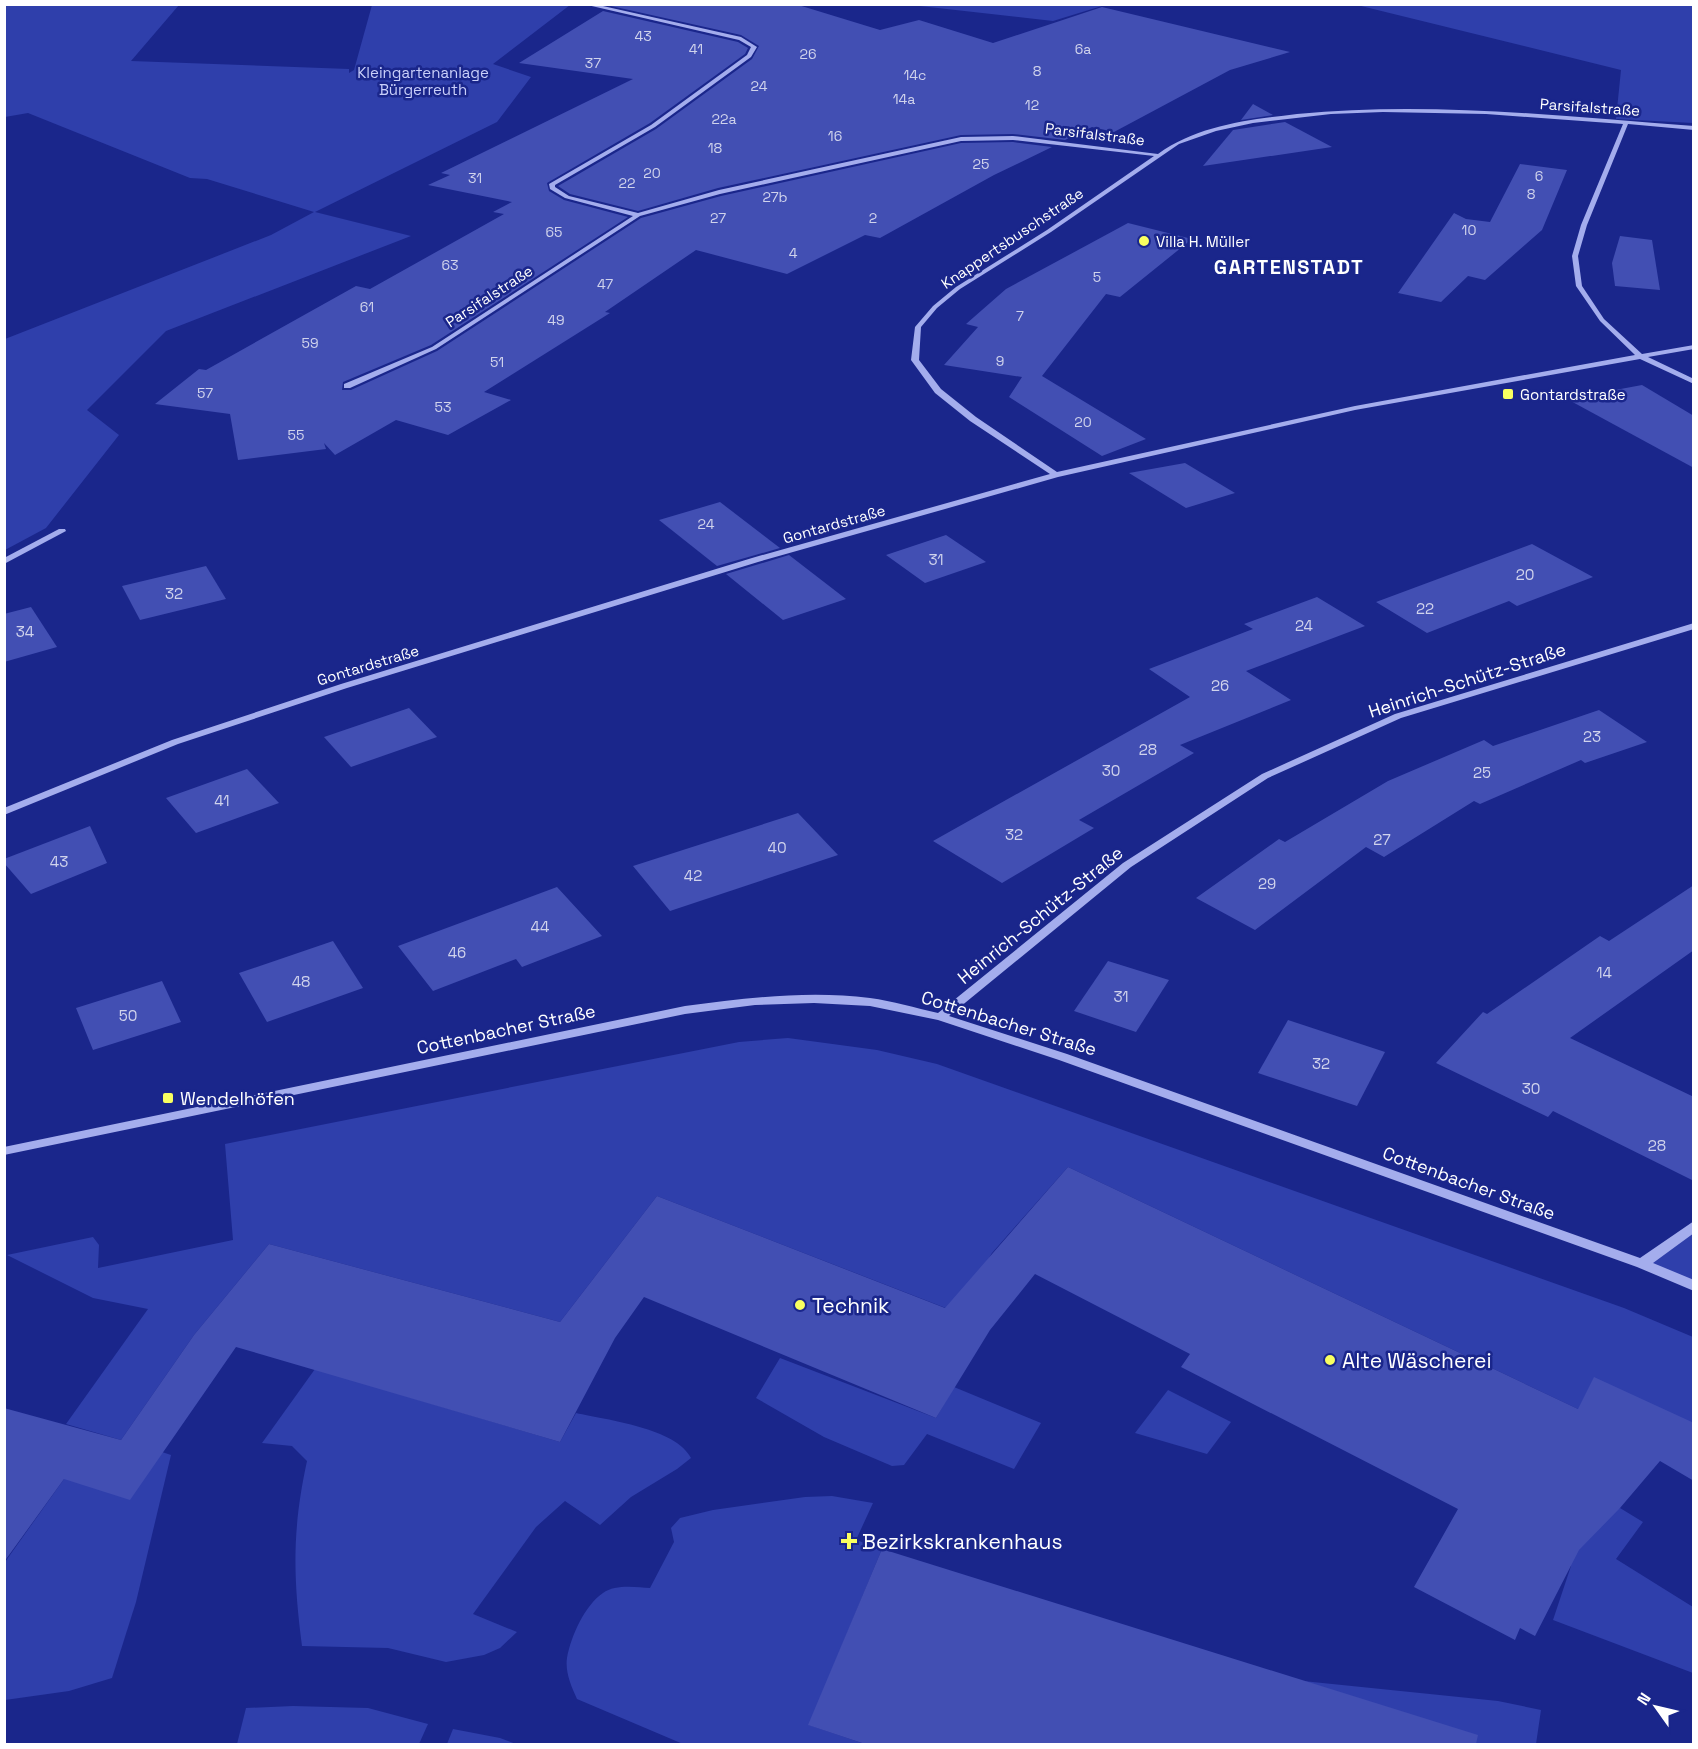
<svg xmlns="http://www.w3.org/2000/svg" width="1698" height="1749" viewBox="0 0 1698 1749" font-family="'Space Grotesk',sans-serif">
	<style>
		.green { fill: #2f3fab }
		.building { fill: #424fb3 }
		.lines { fill: none; stroke-linecap: round; stroke-linejoin: round }
		.minor { fill: #a4aded; fill-rule: evenodd }
		.poi-dot { fill: #f9ff60; stroke: #1a268b; stroke-width: 2 }
		.labels { text-anchor: middle; dominant-baseline: central; stroke-width: 5; stroke-linejoin: round; paint-order: stroke }
		.far-number-label { font-size: 14px; fill: #d0d3ec }
		.far-park-label { font-size: 15px; fill: #c9cffa; stroke: #1a268b }
		.far-street-label { font-size: 15px; fill: #fff; stroke: #1a268b }
		.far-poi-label { font-size: 15px; fill: #fff; stroke: #1a268b; text-anchor: start }
		.number-label { font-size: 15px; fill: #d0d3ec }
		.street-label { font-size: 18px; fill: #fff; stroke: #1a268b }
		.poi-label { font-size: 18px; fill: #fff; stroke: #1a268b; text-anchor: start }
		.far-district-label { font-size: 20px; font-weight: bold; letter-spacing: 1.5px; fill: #fff; stroke: #1a268b }
		.near-poi-label { font-size: 21px; fill: #fff; stroke: #1a268b; text-anchor: start }
	</style>
	<rect width="100%" height="100%" fill="#1a268b"/>
	<!-- green -->
	<g class="green">
		<path d="M 5,4 L 179,5 L 131,61 L 349,69 L 349,73 L 354,70 L 372,5 L 570,5 L 493,64 L 531,77 L 497,122 L 315,212 L 411,236 L 166,331 L 87,410 L 119,435 L 46,528 L 5,550 L 5,339 L 271,235 L 314,212 L 207,179 L 190,178 L 28,113 L 5,117 Z"/>
		<path d="M 911,5 L 911,4 L 1105,5 L 1053,21 Z"/>
		<path d="M 1357,5 L 1693,5 L 1693,123 L 1616,119 L 1621,70 Z"/>
		<path d="M 788,1038 L 877,1050 L 937,1064 L 1624,1308 L 1693,1337 L 1693,1434 L 1599,1419 L 1068,1167 L 992,1253 L 956,1312 L 657,1196 L 560,1322 L 269,1244 L 194,1335 L 121,1440 L 66,1424 L 148,1309 L 93,1298 L 7,1255 L 93,1237 L 99,1245 L 98,1268 L 233,1240 L 225,1144 L 739,1042 Z"/>
		<path d="M 1693,1229 L 1693,1285 L 1645,1266 Z"/>
		<path d="M 780,1358 L 936,1418 L 954,1387 L 1041,1423 L 1014,1469 L 927,1434 L 904,1465 L 892,1466 L 824,1437 L 756,1398 Z"/>
		<path d="M 315,1369 L 560,1442 L 576,1413 C 607,1420 676,1428 691,1458 L 677,1469 L 631,1497 L 600,1525 L 565,1501 L 536,1527 L 473,1614 L 517,1632 L 500,1648 L 484,1655 L 446,1662 L 388,1648 L 302,1646 C 293,1577 292,1530 307,1461 L 292,1446 L 262,1443 Z"/>
		<path d="M 1168,1390 L 1231,1422 L 1207,1454 L 1135,1433 Z"/>
		<path d="M 162,1452 L 171,1455 L 136,1602 L 112,1678 L 69,1691 L 5,1700 L 5,1562 L 64,1479 Z"/>
		<path d="M 832,1496 L 873,1503 L 856,1540 L 882,1549 L 809,1725 L 865,1744 L 683,1744 L 577,1699 C 571,1686 565,1672 567,1658 C 571,1636 585,1605 603,1593 C 615,1584 636,1587 650,1588 L 674,1542 L 671,1528 L 680,1518 L 713,1510 L 805,1497 Z"/>
		<path d="M 1620,1508 L 1643,1522 L 1616,1559 L 1693,1607 L 1693,1673 L 1553,1620 L 1571,1566 L 1533,1547 Z"/>
		<path d="M 1303,1681 L 1498,1701 L 1541,1710 L 1536,1744 L 1450,1744 L 1452,1728 Z"/>
		<path d="M 293,1706 L 368,1708 L 428,1724 L 419,1744 L 237,1744 L 246,1708 Z"/>
		<path d="M 453,1729 L 500,1738 L 516,1744 L 447,1744 Z"/>
	</g>
	<!-- building -->
	<g class="building">
		<path d="M 613,4 L 795,4 L 880,30 L 919,20 L 993,43 L 1102,7 L 1290,52 L 1230,70 L 1114,132 L 1092,127 L 1065,140 L 1013,134 L 961,135 L 718,188 L 638,211 L 570,194 L 558,186 L 656,129 L 752,59 L 759,46 L 741,35 L 611,6 Z"/>
		<path d="M 603,11 L 738,42 L 748,48 L 745,54 L 650,123 L 547,183 L 549,191 L 564,200 L 628,217 L 431,345 L 343,382 L 342,390 L 351,390 L 437,351 L 641,218 L 721,196 L 961,143 L 1013,142 L 1052,147 L 994,175 L 880,238 L 865,235 L 787,274 L 696,250 L 605,312 L 610,313 L 484,392 L 511,400 L 448,435 L 396,420 L 335,455 L 324,443 L 326,449 L 238,460 L 230,414 L 155,404 L 199,369 L 206,370 L 356,286 L 370,289 L 504,214 L 493,212 L 512,202 L 428,185 L 450,175 L 441,173 L 633,79 L 519,63 Z"/>
		<path d="M 1253,104 L 1273,115 L 1241,120 Z"/>
		<path d="M 1285,122 L 1332,147 L 1203,166 L 1233,130 Z"/>
		<path d="M 1520,164 L 1567,170 L 1542,230 L 1485,280 L 1468,276 L 1441,302 L 1398,293 L 1454,213 L 1466,219 L 1490,222 Z"/>
		<path d="M 1128,223 L 1192,239 L 1120,297 L 1106,294 L 1042,376 L 1146,439 L 1102,456 L 1009,397 L 1022,377 L 944,365 L 978,327 L 966,324 L 1006,289 Z"/>
		<path d="M 1620,236 L 1652,240 L 1660,290 L 1615,286 L 1612,263 Z"/>
		<path d="M 1642,385 L 1694,416 L 1694,468 L 1567,399 Z"/>
		<path d="M 1185,463 L 1235,493 L 1186,508 L 1129,473 Z"/>
		<path d="M 720,502 L 780,548 L 717,566 L 659,520 Z"/>
		<path d="M 946,535 L 986,562 L 925,583 L 886,555 Z"/>
		<path d="M 1532,544 L 1593,577 L 1517,606 L 1509,601 L 1427,633 L 1376,602 Z"/>
		<path d="M 789,555 L 846,599 L 783,620 L 726,574 Z"/>
		<path d="M 206,566 L 226,599 L 140,620 L 122,586 Z"/>
		<path d="M 1317,597 L 1365,626 L 1246,671 L 1291,700 L 1180,745 L 1194,753 L 1079,820 L 1094,828 L 1002,883 L 933,841 L 1190,697 L 1149,669 L 1253,629 L 1244,624 Z"/>
		<path d="M 31,607 L 57,647 L 4,662 L 4,614 Z"/>
		<path d="M 409,708 L 437,737 L 351,767 L 324,737 Z"/>
		<path d="M 1599,710 L 1647,742 L 1585,763 L 1581,760 L 1480,804 L 1474,801 L 1384,857 L 1366,847 L 1255,930 L 1196,898 L 1279,839 L 1285,842 L 1388,781 L 1484,740 L 1493,746 Z"/>
		<path d="M 247,769 L 279,803 L 196,833 L 166,798 Z"/>
		<path d="M 798,813 L 838,855 L 670,911 L 633,866 Z"/>
		<path d="M 90,826 L 107,863 L 31,894 L 4,863 L 4,859 Z"/>
		<path d="M 1694,885 L 1694,950 L 1570,1038 L 1694,1097 L 1694,1181 L 1553,1111 L 1548,1117 L 1436,1063 L 1483,1012 L 1487,1014 L 1600,936 L 1609,941 Z"/>
		<path d="M 557,887 L 602,936 L 522,967 L 516,959 L 433,991 L 398,946 Z"/>
		<path d="M 333,941 L 363,988 L 267,1022 L 239,973 Z"/>
		<path d="M 1108,961 L 1169,980 L 1136,1032 L 1074,1011 Z"/>
		<path d="M 162,981 L 181,1022 L 93,1050 L 76,1008 Z"/>
		<path d="M 1288,1020 L 1385,1052 L 1357,1106 L 1258,1073 Z"/>
		<path d="M 1068,1167 L 1578,1409 L 1594,1377 L 1694,1423 L 1694,1481 L 1660,1461 L 1620,1508 L 1579,1550 L 1535,1636 L 1520,1628 L 1515,1640 L 1414,1587 L 1458,1509 L 1181,1367 L 1190,1354 L 1035,1274 L 990,1330 L 936,1418 L 644,1297 L 615,1338 L 560,1442 L 236,1347 L 130,1500 L 64,1479 L 4,1562 L 4,1408 L 121,1440 L 194,1335 L 269,1244 L 560,1322 L 657,1196 L 945,1308 Z"/>
		<path d="M 882,1549 L 1478,1735 L 1476,1744 L 865,1744 L 808,1725 Z"/>
	</g>
	<g class="lines">
		<!-- minor -->
		<g class="minor">
			<path d="M 583,4 L 594,4 L 741,37 L 757,47 L 751,57 L 655,127 L 555,185 L 555,187 L 569,196 L 638,213 L 719,190 L 961,137 L 1013,136 L 1158,154 C 1199,125 1248,120 1297,114 C 1429,101 1561,116 1694,126 L 1694,130 L 1628,124 L 1587,225 L 1578,256 L 1582,286 L 1604,319 L 1642,354 L 1694,345 L 1694,349 L 1648,357 L 1694,379 L 1694,384 L 1640,359 L 1355,410 L 1058,477 L 758,562 L 347,688 L 178,744 L 4,815 L 4,808 L 172,740 L 341,684 L 752,558 L 1050,474 L 970,421 L 935,393 L 911,360 L 915,327 L 933,306 L 956,287 L 1047,230 L 1154,156 L 1013,140 L 961,141 L 720,194 L 640,216 L 436,349 L 350,388 L 344,388 L 344,384 L 432,347 L 633,216 L 565,198 L 550,189 L 549,184 L 651,125 L 747,55 L 751,47 L 739,40 ZM 1383,112 L 1486,114 L 1623,124 L 1581,225 L 1572,256 L 1576,286 L 1600,321 L 1635,355 L 1355,406 L 1057,472 L 976,417 L 941,389 L 919,360 L 921,327 L 937,308 L 960,289 L 1051,232 L 1179,144 L 1216,131 L 1253,123 L 1331,114 Z"/>
			<path d="M 59,529 L 65,529 L 66,531 L 4,564 L 4,558 Z"/>
			<path d="M 1694,623 L 1694,629 L 1401,718 L 1268,778 L 1131,867 L 949,1016 L 1067,1054 L 1640,1258 L 1694,1221 L 1694,1233 L 1653,1263 L 1694,1280 L 1694,1291 L 1637,1267 L 1059,1060 L 938,1020 L 870,1006 L 814,1003 L 755,1005 L 685,1014 L 4,1155 L 4,1147 L 685,1006 C 746,998 808,990 870,998 C 893,1001 915,1008 938,1013 L 1123,863 L 1262,774 L 1395,714 Z"/>
		</g>
	</g>
	<!-- markers -->
	<g class="poi-dot">
		<circle cx="1144" cy="241" r="6"/>
		<rect x="1502" y="388" width="12" height="12" rx="3"/>
		<rect x="162" y="1092" width="12" height="12" rx="3"/>
		<circle cx="800" cy="1305" r="6"/>
		<circle cx="1330" cy="1360" r="6"/>
		<path d="M846 1532h6v6h6v6h-6v6h-6v-6h-6v-6h6z"/>
	</g>
	<g class="labels">
		<!-- far-number labels -->
		<g class="far-number-label">
			<text x="643" y="36">43</text>
			<text x="696" y="49">41</text>
			<text x="1083" y="49">6a</text>
			<text x="808" y="54">26</text>
			<text x="593" y="63">37</text>
			<text x="1037" y="71">8</text>
			<text x="915" y="75">14c</text>
			<text x="759" y="86">24</text>
			<text x="904" y="99">14a</text>
			<text x="1032" y="105">12</text>
			<text x="724" y="119">22a</text>
			<text x="835" y="136">16</text>
			<text x="715" y="148">18</text>
			<text x="981" y="164">25</text>
			<text x="652" y="173">20</text>
			<text x="1539" y="176">6</text>
			<text x="475" y="178">31</text>
			<text x="627" y="183">22</text>
			<text x="1531" y="194">8</text>
			<text x="775" y="197">27b</text>
			<text x="718" y="218">27</text>
			<text x="873" y="218">2</text>
			<text x="1469" y="230">10</text>
			<text x="554" y="232">65</text>
			<text x="793" y="253">4</text>
			<text x="450" y="265">63</text>
			<text x="1097" y="277">5</text>
			<text x="605" y="284">47</text>
			<text x="367" y="307">61</text>
			<text x="1020" y="316">7</text>
			<text x="556" y="320">49</text>
			<text x="310" y="343">59</text>
			<text x="1000" y="361">9</text>
			<text x="497" y="362">51</text>
			<text x="205" y="393">57</text>
			<text x="443" y="407">53</text>
			<text x="1083" y="422">20</text>
			<text x="296" y="435">55</text>
			<text x="706" y="524">24</text>
		</g>
		<!-- far-park labels -->
		<g class="far-park-label">
			<text x="423" y="72">Kleingartenanlage<tspan x="423" dy="17">Bürgerreuth</tspan></text>
		</g>
		<!-- far-street labels -->
		<g class="far-street-label">
			<text transform="translate(1590 107) rotate(4)">Parsifalstraße</text>
			<text transform="translate(1095 134) rotate(7)">Parsifalstraße</text>
			<text transform="translate(1012 238) rotate(-34)">Knappertsbuschstraße</text>
			<text transform="translate(489 296) rotate(-33)">Parsifalstraße</text>
			<text transform="translate(834 524) rotate(-16)">Gontardstraße</text>
			<text transform="translate(368 665) rotate(-17)">Gontardstraße</text>
		</g>
		<!-- far-poi labels -->
		<g class="far-poi-label">
			<text x="1156" y="241">Villa H. Müller</text>
			<text x="1520" y="394">Gontardstraße</text>
		</g>
		<!-- number labels -->
		<g class="number-label">
			<text x="936" y="559">31</text>
			<text x="1525" y="574">20</text>
			<text x="174" y="593">32</text>
			<text x="1425" y="608">22</text>
			<text x="1304" y="625">24</text>
			<text x="25" y="631">34</text>
			<text x="1220" y="685">26</text>
			<text x="1592" y="736">23</text>
			<text x="1148" y="749">28</text>
			<text x="1111" y="770">30</text>
			<text x="1482" y="772">25</text>
			<text x="222" y="800">41</text>
			<text x="1014" y="834">32</text>
			<text x="1382" y="839">27</text>
			<text x="777" y="847">40</text>
			<text x="59" y="861">43</text>
			<text x="693" y="875">42</text>
			<text x="1267" y="883">29</text>
			<text x="540" y="926">44</text>
			<text x="457" y="952">46</text>
			<text x="1604" y="972">14</text>
			<text x="301" y="981">48</text>
			<text x="1121" y="996">31</text>
			<text x="128" y="1015">50</text>
			<text x="1321" y="1063">32</text>
			<text x="1531" y="1088">30</text>
			<text x="1657" y="1145">28</text>
		</g>
		<!-- street labels -->
		<g class="street-label">
			<text transform="translate(1467 680) rotate(-18)">Heinrich-Schütz-Straße</text>
			<text transform="translate(1040 915) rotate(-39)">Heinrich-Schütz-Straße</text>
			<text transform="translate(1009 1023) rotate(17)">Cottenbacher Straße</text>
			<text transform="translate(506 1029) rotate(-12)">Cottenbacher Straße</text>
			<text transform="translate(1469 1183) rotate(20)">Cottenbacher Straße</text>
		</g>
		<!-- poi labels -->
		<g class="poi-label">
			<text x="180" y="1098">Wendelhöfen</text>
		</g>
		<!-- far-district labels -->
		<g class="far-district-label">
			<text x="1289" y="267">GARTENSTADT</text>
		</g>
		<!-- near-poi labels -->
		<g class="near-poi-label">
			<text x="812" y="1305">Technik</text>
			<text x="1342" y="1360">Alte Wäscherei</text>
			<text x="862" y="1541">Bezirkskrankenhaus</text>
		</g>
	</g>
	<!-- border -->
	<rect width="1698" height="1749" fill="none" stroke="#ffffff" stroke-width="12"/>
	<!-- north arrow -->
	<g transform="translate(1656 1707) rotate(304)" stroke="#1a268b" stroke-width="4.5" paint-order="stroke">
	<path d="M0-4.5L10 22L0 15L-10 22Z" fill="#ffffff"/>
	<text y="-9" font-size="16" font-weight="bold" text-anchor="middle" fill="#ffffff">N</text>
	</g>
</svg>
